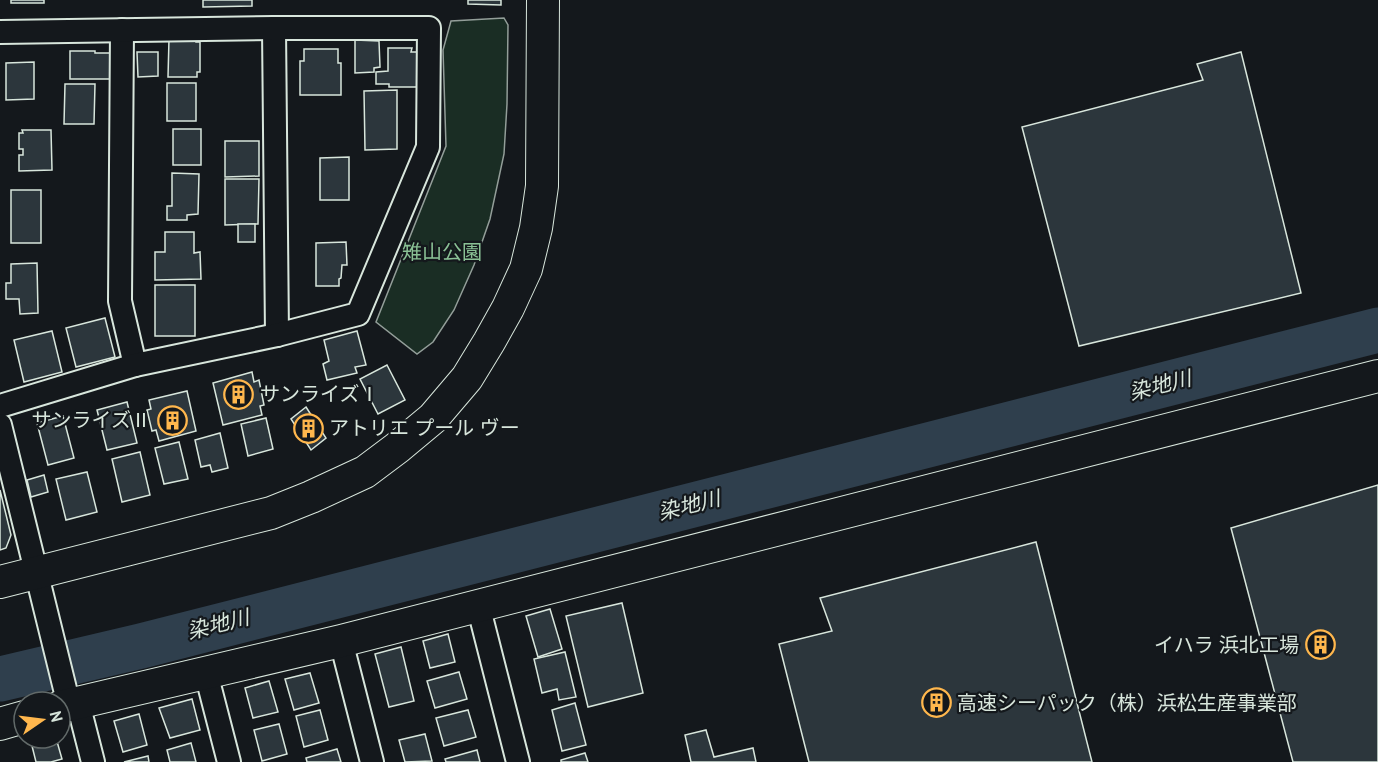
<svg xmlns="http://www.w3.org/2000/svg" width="1378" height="762" viewBox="0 0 1378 762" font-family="'PT Sans','Noto Sans JP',sans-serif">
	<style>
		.green { fill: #1a2d24; stroke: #939e99; stroke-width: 1.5 }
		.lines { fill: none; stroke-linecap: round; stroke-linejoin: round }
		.river { stroke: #2f3f4d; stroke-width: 45 }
		.building { fill: #2c363c; stroke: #d8e6dc; stroke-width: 1.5 }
		.street-casing { stroke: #d8e6dc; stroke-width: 26 }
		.secondary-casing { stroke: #d8e6dc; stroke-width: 34 }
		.street { stroke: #14181c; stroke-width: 22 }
		.secondary { stroke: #14181c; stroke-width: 32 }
		.labels { text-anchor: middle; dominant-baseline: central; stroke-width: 4.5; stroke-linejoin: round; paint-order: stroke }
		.park-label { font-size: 20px; fill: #8ac095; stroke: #14181c }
		.poi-label { font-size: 20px; fill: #d8e6dc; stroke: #14181c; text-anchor: start }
		.water-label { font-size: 21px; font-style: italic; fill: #d8e6dc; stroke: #14181c }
	</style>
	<rect width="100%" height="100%" fill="#14181c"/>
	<!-- green -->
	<path class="green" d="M 504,18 L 508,25 L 507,104 L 504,154 L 490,219 L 474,265 L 454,310 L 433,342 L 417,354 L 376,322 L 446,146 L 443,50 L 451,21 Z"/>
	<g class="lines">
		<!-- river -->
		<path class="river" d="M 0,679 L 141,646 L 1378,330"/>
	</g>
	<!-- building -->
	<g class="building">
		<rect x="11" y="0" width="33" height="3"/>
		<path d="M 203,0 L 252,0 L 252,6 L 203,7 Z"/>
		<path d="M 468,0 L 501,0 L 501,5 L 468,4 Z"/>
		<path d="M 196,38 L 196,42 L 200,42 L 200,72 L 197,72 L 197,77 L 168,77 L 169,39 Z"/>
		<path d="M 355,40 L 379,41 L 380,67 L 374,68 L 374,72 L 355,73 Z"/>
		<path d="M 388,48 L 412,48 L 411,52 L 417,52 L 417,87 L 389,87 L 389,84 L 376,84 L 376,72 L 388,71 Z"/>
		<path d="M 304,49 L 338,49 L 338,63 L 341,63 L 341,95 L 300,95 L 300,61 L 304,61 Z"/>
		<path d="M 70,51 L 95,51 L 95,53 L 110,53 L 110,79 L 70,79 Z"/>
		<path d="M 137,52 L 158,52 L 158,76 L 138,77 Z"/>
		<path d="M 1241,52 L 1301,293 L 1079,346 L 1022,127 L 1203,80 L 1197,64 Z"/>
		<path d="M 34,62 L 34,99 L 6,100 L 6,63 Z"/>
		<rect x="167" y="83" width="29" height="38"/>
		<path d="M 65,84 L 95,84 L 94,124 L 64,124 Z"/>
		<path d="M 397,90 L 397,149 L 365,150 L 364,91 Z"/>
		<rect x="173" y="129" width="28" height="36"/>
		<path d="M 22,130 L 51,130 L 52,170 L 19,171 L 19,155 L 23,155 L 23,149 L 19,149 L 19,133 L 23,133 Z"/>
		<path d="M 225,141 L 259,141 L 259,176 L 225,177 Z"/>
		<path d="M 349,157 L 349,200 L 320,200 L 320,158 Z"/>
		<path d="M 172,173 L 199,174 L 198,214 L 187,215 L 187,220 L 167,220 L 167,206 L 172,206 Z"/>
		<path d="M 225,179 L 259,179 L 258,224 L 225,225 Z"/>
		<rect x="11" y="190" width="30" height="53"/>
		<rect x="238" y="224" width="17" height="18"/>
		<path d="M 165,232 L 194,232 L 194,253 L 200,252 L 201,279 L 155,280 L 155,252 L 165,252 Z"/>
		<path d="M 346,242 L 347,265 L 342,265 L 341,278 L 339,279 L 339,286 L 316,286 L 316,243 Z"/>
		<path d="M 37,263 L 38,313 L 20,314 L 19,299 L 6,299 L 6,283 L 11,283 L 11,264 Z"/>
		<rect x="155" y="285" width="40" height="51"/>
		<path d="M 105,318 L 115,357 L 76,367 L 66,328 Z"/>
		<path d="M 52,331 L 62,372 L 24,382 L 14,340 Z"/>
		<path d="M 357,331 L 366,365 L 355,367 L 357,373 L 327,380 L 323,364 L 329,361 L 324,340 Z"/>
		<path d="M 387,365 L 405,400 L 378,414 L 360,379 Z"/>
		<path d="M 252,372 L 254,382 L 259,380 L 264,405 L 260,406 L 262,415 L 223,425 L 213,383 Z"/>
		<path d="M 187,391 L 196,431 L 159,441 L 156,430 L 152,431 L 147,410 L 151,409 L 149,400 Z"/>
		<path d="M 127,402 L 137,443 L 107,450 L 97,410 Z"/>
		<path d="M 306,407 L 326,438 L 311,450 L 291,419 Z"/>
		<path d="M 63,416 L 74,458 L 48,465 L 37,423 Z"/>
		<path d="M 266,418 L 273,449 L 248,456 L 241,424 Z"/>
		<path d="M 220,433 L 228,468 L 212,472 L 210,465 L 201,467 L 195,440 Z"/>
		<path d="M 179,442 L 188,479 L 164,484 L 155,448 Z"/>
		<path d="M 140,452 L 150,495 L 122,502 L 112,459 Z"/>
		<path d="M 87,472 L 97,512 L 66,520 L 56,479 Z"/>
		<path d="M 44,475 L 48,492 L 31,497 L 27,480 Z"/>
		<path d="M 1378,485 L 1378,762 L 1293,762 L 1231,528 Z"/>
		<path d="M 0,490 L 11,535 L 6,548 L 0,550 Z"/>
		<path d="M 1036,542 L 1092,762 L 809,762 L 779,644 L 832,631 L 820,598 Z"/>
		<path d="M 622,603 L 643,693 L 588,707 L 566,616 Z"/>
		<path d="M 550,609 L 562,649 L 538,657 L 526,616 Z"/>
		<path d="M 448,634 L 455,662 L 430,668 L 423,641 Z"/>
		<path d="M 401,647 L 414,701 L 389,707 L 375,654 Z"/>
		<path d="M 565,652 L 576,697 L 559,700 L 557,689 L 542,693 L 534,659 Z"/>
		<path d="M 459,672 L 467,699 L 435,708 L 427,681 Z"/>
		<path d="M 310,673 L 319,703 L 294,710 L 285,679 Z"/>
		<path d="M 269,681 L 278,712 L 253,718 L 245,688 Z"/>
		<path d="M 192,699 L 200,730 L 170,738 L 159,708 Z"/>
		<path d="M 575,703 L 586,745 L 562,751 L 552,710 Z"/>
		<path d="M 320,710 L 328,740 L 304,747 L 296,716 Z"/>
		<path d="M 468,710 L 476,737 L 444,746 L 436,718 Z"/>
		<path d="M 139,714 L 147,745 L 123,752 L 114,721 Z"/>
		<path d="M 279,724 L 287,754 L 262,761 L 254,730 Z"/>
		<path d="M 706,730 L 714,757 L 753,748 L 756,762 L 691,762 L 685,735 Z"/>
		<path d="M 425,734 L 432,761 L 405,762 L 399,740 Z"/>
		<path d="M 30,738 L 56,738 L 62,759 L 51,762 L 36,762 Z"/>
		<path d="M 191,743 L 196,762 L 170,762 L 167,750 Z"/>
		<path d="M 337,749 L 341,762 L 307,762 L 306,758 Z"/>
		<path d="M 477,750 L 480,762 L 446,762 L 445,759 Z"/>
		<path d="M 585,753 L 588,762 L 561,762 L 561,760 Z"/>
		<path d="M 148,756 L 149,762 L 124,762 Z"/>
	</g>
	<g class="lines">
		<defs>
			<g id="street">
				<path d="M 274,28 L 277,335"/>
				<path d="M 122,30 L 120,301 L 135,365"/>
				<path d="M 0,32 L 274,28 L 429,28 L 428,147 L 358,314 L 277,335 L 135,365 L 0,406"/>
				<path d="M 0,425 L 69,705"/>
				<path d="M 478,605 L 518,762"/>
				<path d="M 341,641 L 372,762"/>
				<path d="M 206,673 L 229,762"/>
				<path d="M 78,703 L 93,762"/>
			</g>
			<g id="secondary">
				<path d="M 0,582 L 271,513 L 311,497 L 365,472 L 397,448 L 433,418 L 467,378 L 489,342 L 508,308 L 526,269 L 536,228 L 542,186 L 543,0"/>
				<path d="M 60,707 L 341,641 L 1378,376"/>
				<path d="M 0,724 L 24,717"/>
			</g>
		</defs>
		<!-- street casing -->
		<use href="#street" class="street-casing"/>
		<!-- secondary casing -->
		<use href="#secondary" class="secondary-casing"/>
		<!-- street -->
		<use href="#street" class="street"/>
		<!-- secondary -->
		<use href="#secondary" class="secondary"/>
	</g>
	<!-- icons -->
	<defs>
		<symbol id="building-ring" viewBox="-11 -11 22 22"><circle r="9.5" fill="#14181c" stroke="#ffb74d" stroke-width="1.5"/><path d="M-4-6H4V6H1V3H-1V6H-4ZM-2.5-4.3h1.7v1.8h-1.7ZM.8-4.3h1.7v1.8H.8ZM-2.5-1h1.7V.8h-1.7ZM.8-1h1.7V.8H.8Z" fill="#ffb74d"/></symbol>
	</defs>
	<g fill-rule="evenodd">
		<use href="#building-ring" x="222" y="378" width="33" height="33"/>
		<use href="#building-ring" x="156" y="404" width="33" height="33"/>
		<use href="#building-ring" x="292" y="412" width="33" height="33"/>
		<use href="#building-ring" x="1304" y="628" width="33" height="33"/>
		<use href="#building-ring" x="920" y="686" width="33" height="33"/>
	</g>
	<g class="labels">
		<!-- park labels -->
		<g class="park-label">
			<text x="442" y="252">雉山公園</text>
		</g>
		<!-- poi labels -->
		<g class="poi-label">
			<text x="260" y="394">サンライズⅠ</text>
			<text x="151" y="420" text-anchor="end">サンライズⅡ</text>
			<text x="329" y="428">アトリエ プール ヴー</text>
			<text x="1299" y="645" text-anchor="end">イハラ 浜北工場</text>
			<text x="957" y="703">高速シーパック（株）浜松生産事業部</text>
		</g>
		<!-- water labels -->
		<g class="water-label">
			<text transform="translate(1160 385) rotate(-14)">染地川</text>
			<text transform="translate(689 505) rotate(-14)">染地川</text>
			<text transform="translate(218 624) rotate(-14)">染地川</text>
		</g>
	</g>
	<!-- north arrow -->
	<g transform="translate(42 720) rotate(76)"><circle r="28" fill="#14181c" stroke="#626a69" stroke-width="1.5"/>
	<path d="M0-4.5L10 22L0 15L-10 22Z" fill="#ffb74d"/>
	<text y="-9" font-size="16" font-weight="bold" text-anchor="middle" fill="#d8e6dc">N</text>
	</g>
</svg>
